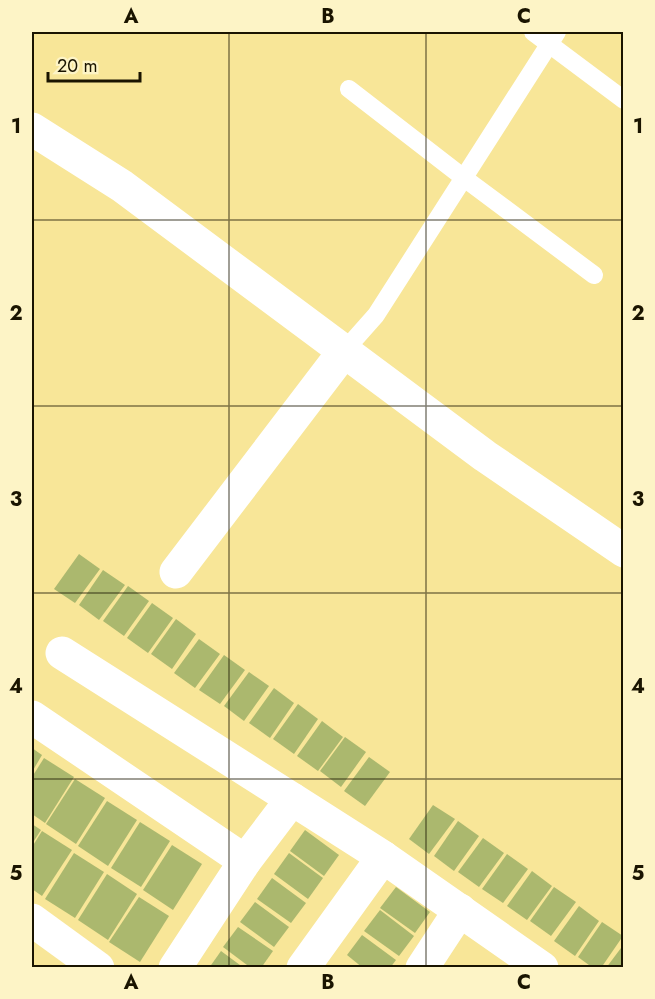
<svg xmlns="http://www.w3.org/2000/svg" width="655" height="999" viewBox="0 0 655 999" font-family="Jost,sans-serif">
	<style>
		.building { fill: #abb86e }
		.lines { fill: none; stroke-linecap: round; stroke-linejoin: round }
		.service { stroke: #fff; stroke-width: 18 }
		.minor { stroke: #fff; stroke-width: 33 }
		.tertiary { stroke: #fff; stroke-width: 33 }
		.grid { fill: none; stroke: #1a1400; stroke-width: 1.5; stroke-opacity: 0.55 }
		.neatline { fill: none; stroke: #1a1400; stroke-width: 2 }
		.grid-label { font-size: 20px; text-anchor: middle; font-weight: bold; fill: #1a1400 }
	</style>
	<rect width="100%" height="100%" fill="#f8e698"/>
	<!-- building -->
	<g class="building">
		<path d="M 79,554 L 100,569 L 75,603 L 54,589 Z"/>
		<path d="M 103,570 L 125,585 L 99,620 L 79,605 Z"/>
		<path d="M 128,586 L 149,601 L 124,636 L 103,621 Z"/>
		<path d="M 152,603 L 173,618 L 148,653 L 127,638 Z"/>
		<path d="M 176,619 L 196,634 L 172,669 L 151,654 Z"/>
		<path d="M 199,639 L 220,654 L 195,688 L 174,673 Z"/>
		<path d="M 224,655 L 245,670 L 220,704 L 199,690 Z"/>
		<path d="M 249,672 L 269,686 L 244,721 L 224,706 Z"/>
		<path d="M 274,688 L 294,703 L 270,738 L 249,723 Z"/>
		<path d="M 298,704 L 318,719 L 294,754 L 273,739 Z"/>
		<path d="M 322,721 L 343,737 L 318,771 L 297,756 Z"/>
		<path d="M 345,737 L 366,752 L 341,787 L 320,771 Z"/>
		<path d="M 32,748 L 42,755 L 32,772 Z"/>
		<path d="M 369,757 L 390,772 L 365,806 L 344,791 Z"/>
		<path d="M 44,758 L 74,777 L 45,823 L 32,814 L 32,777 Z"/>
		<path d="M 75,779 L 105,798 L 76,844 L 46,824 Z"/>
		<path d="M 107,801 L 137,820 L 108,866 L 78,846 Z"/>
		<path d="M 433,805 L 455,819 L 429,854 L 409,839 Z"/>
		<path d="M 458,821 L 479,836 L 454,871 L 434,856 Z"/>
		<path d="M 140,822 L 170,841 L 141,887 L 111,868 Z"/>
		<path d="M 32,824 L 41,830 L 32,844 Z"/>
		<path d="M 305,830 L 339,855 L 324,876 L 290,851 Z"/>
		<path d="M 42,831 L 72,850 L 42,896 L 32,889 L 32,847 Z"/>
		<path d="M 483,838 L 504,853 L 479,887 L 458,872 Z"/>
		<path d="M 172,845 L 202,864 L 173,910 L 143,890 Z"/>
		<path d="M 74,853 L 104,872 L 75,918 L 45,899 Z"/>
		<path d="M 289,853 L 323,878 L 308,899 L 274,874 Z"/>
		<path d="M 507,854 L 528,869 L 503,903 L 482,889 Z"/>
		<path d="M 532,871 L 552,886 L 527,920 L 507,906 Z"/>
		<path d="M 107,874 L 137,894 L 108,940 L 78,920 Z"/>
		<path d="M 272,878 L 306,903 L 291,923 L 257,899 Z"/>
		<path d="M 396,887 L 430,912 L 415,933 L 380,908 Z"/>
		<path d="M 554,887 L 576,902 L 551,936 L 530,921 Z"/>
		<path d="M 139,897 L 169,916 L 140,962 L 109,942 Z"/>
		<path d="M 255,902 L 289,927 L 274,947 L 240,922 Z"/>
		<path d="M 579,906 L 599,921 L 575,956 L 554,941 Z"/>
		<path d="M 380,910 L 414,936 L 399,956 L 364,931 Z"/>
		<path d="M 602,922 L 623,936 L 601,968 L 593,968 L 578,957 Z"/>
		<path d="M 238,927 L 273,951 L 261,968 L 251,968 L 223,947 Z"/>
		<path d="M 362,935 L 396,960 L 390,968 L 363,968 L 347,955 Z"/>
		<path d="M 624,944 L 624,968 L 606,968 Z"/>
		<path d="M 221,951 L 244,968 L 209,968 Z"/>
	</g>
	<g class="lines">
		<!-- service -->
		<g class="service">
			<path d="M 533,32 L 624,100"/>
			<path d="M 349,89 L 464,178 L 594,275"/>
			<path d="M 345,350 L 376,315 L 557,32"/>
		</g>
		<!-- minor -->
		<g class="minor">
			<path d="M 176,572 L 345,350"/>
			<path d="M 62,653 L 292,799"/>
			<path d="M 32,717 L 245,861"/>
			<path d="M 32,920 L 98,968"/>
			<path d="M 175,968 L 245,861 L 292,799 L 383,857"/>
			<path d="M 303,968 L 383,857 L 542,968"/>
			<path d="M 422,968 L 460,910"/>
		</g>
		<!-- tertiary -->
		<path class="tertiary" d="M 32,129 L 122,186 L 485,456 L 624,551"/>
	</g>
	<!-- grid -->
	<path class="grid" d="M 229,32 L 229,968M 426,32 L 426,968M 32,220 L 624,220M 32,406 L 624,406M 32,593 L 624,593M 32,779 L 624,779"/>
	<!-- border -->
	<rect width="655" height="999" fill="none" stroke="#fdf4c6" stroke-width="66"/>
	<!-- scale -->
	<path d="M48 72v9h92v-9" fill="none" stroke="#1a1400" stroke-width="3"/>
	<text x="57" y="72" font-size="18" fill="#1a1400" stroke="#fdf4c6" stroke-width="4.5" paint-order="stroke">20 m</text>
	<rect x="33" y="33" width="589" height="933" class="neatline"/>
	<g class="grid-label">
		<text x="131" y="23">A</text>
		<text x="328" y="23">B</text>
		<text x="524" y="23">C</text>
		<text x="16" y="133">1</text>
		<text x="638" y="133">1</text>
		<text x="16" y="320">2</text>
		<text x="638" y="320">2</text>
		<text x="16" y="506">3</text>
		<text x="638" y="506">3</text>
		<text x="16" y="693">4</text>
		<text x="638" y="693">4</text>
		<text x="16" y="880">5</text>
		<text x="638" y="880">5</text>
		<text x="131" y="989">A</text>
		<text x="328" y="989">B</text>
		<text x="524" y="989">C</text>
	</g>
</svg>
